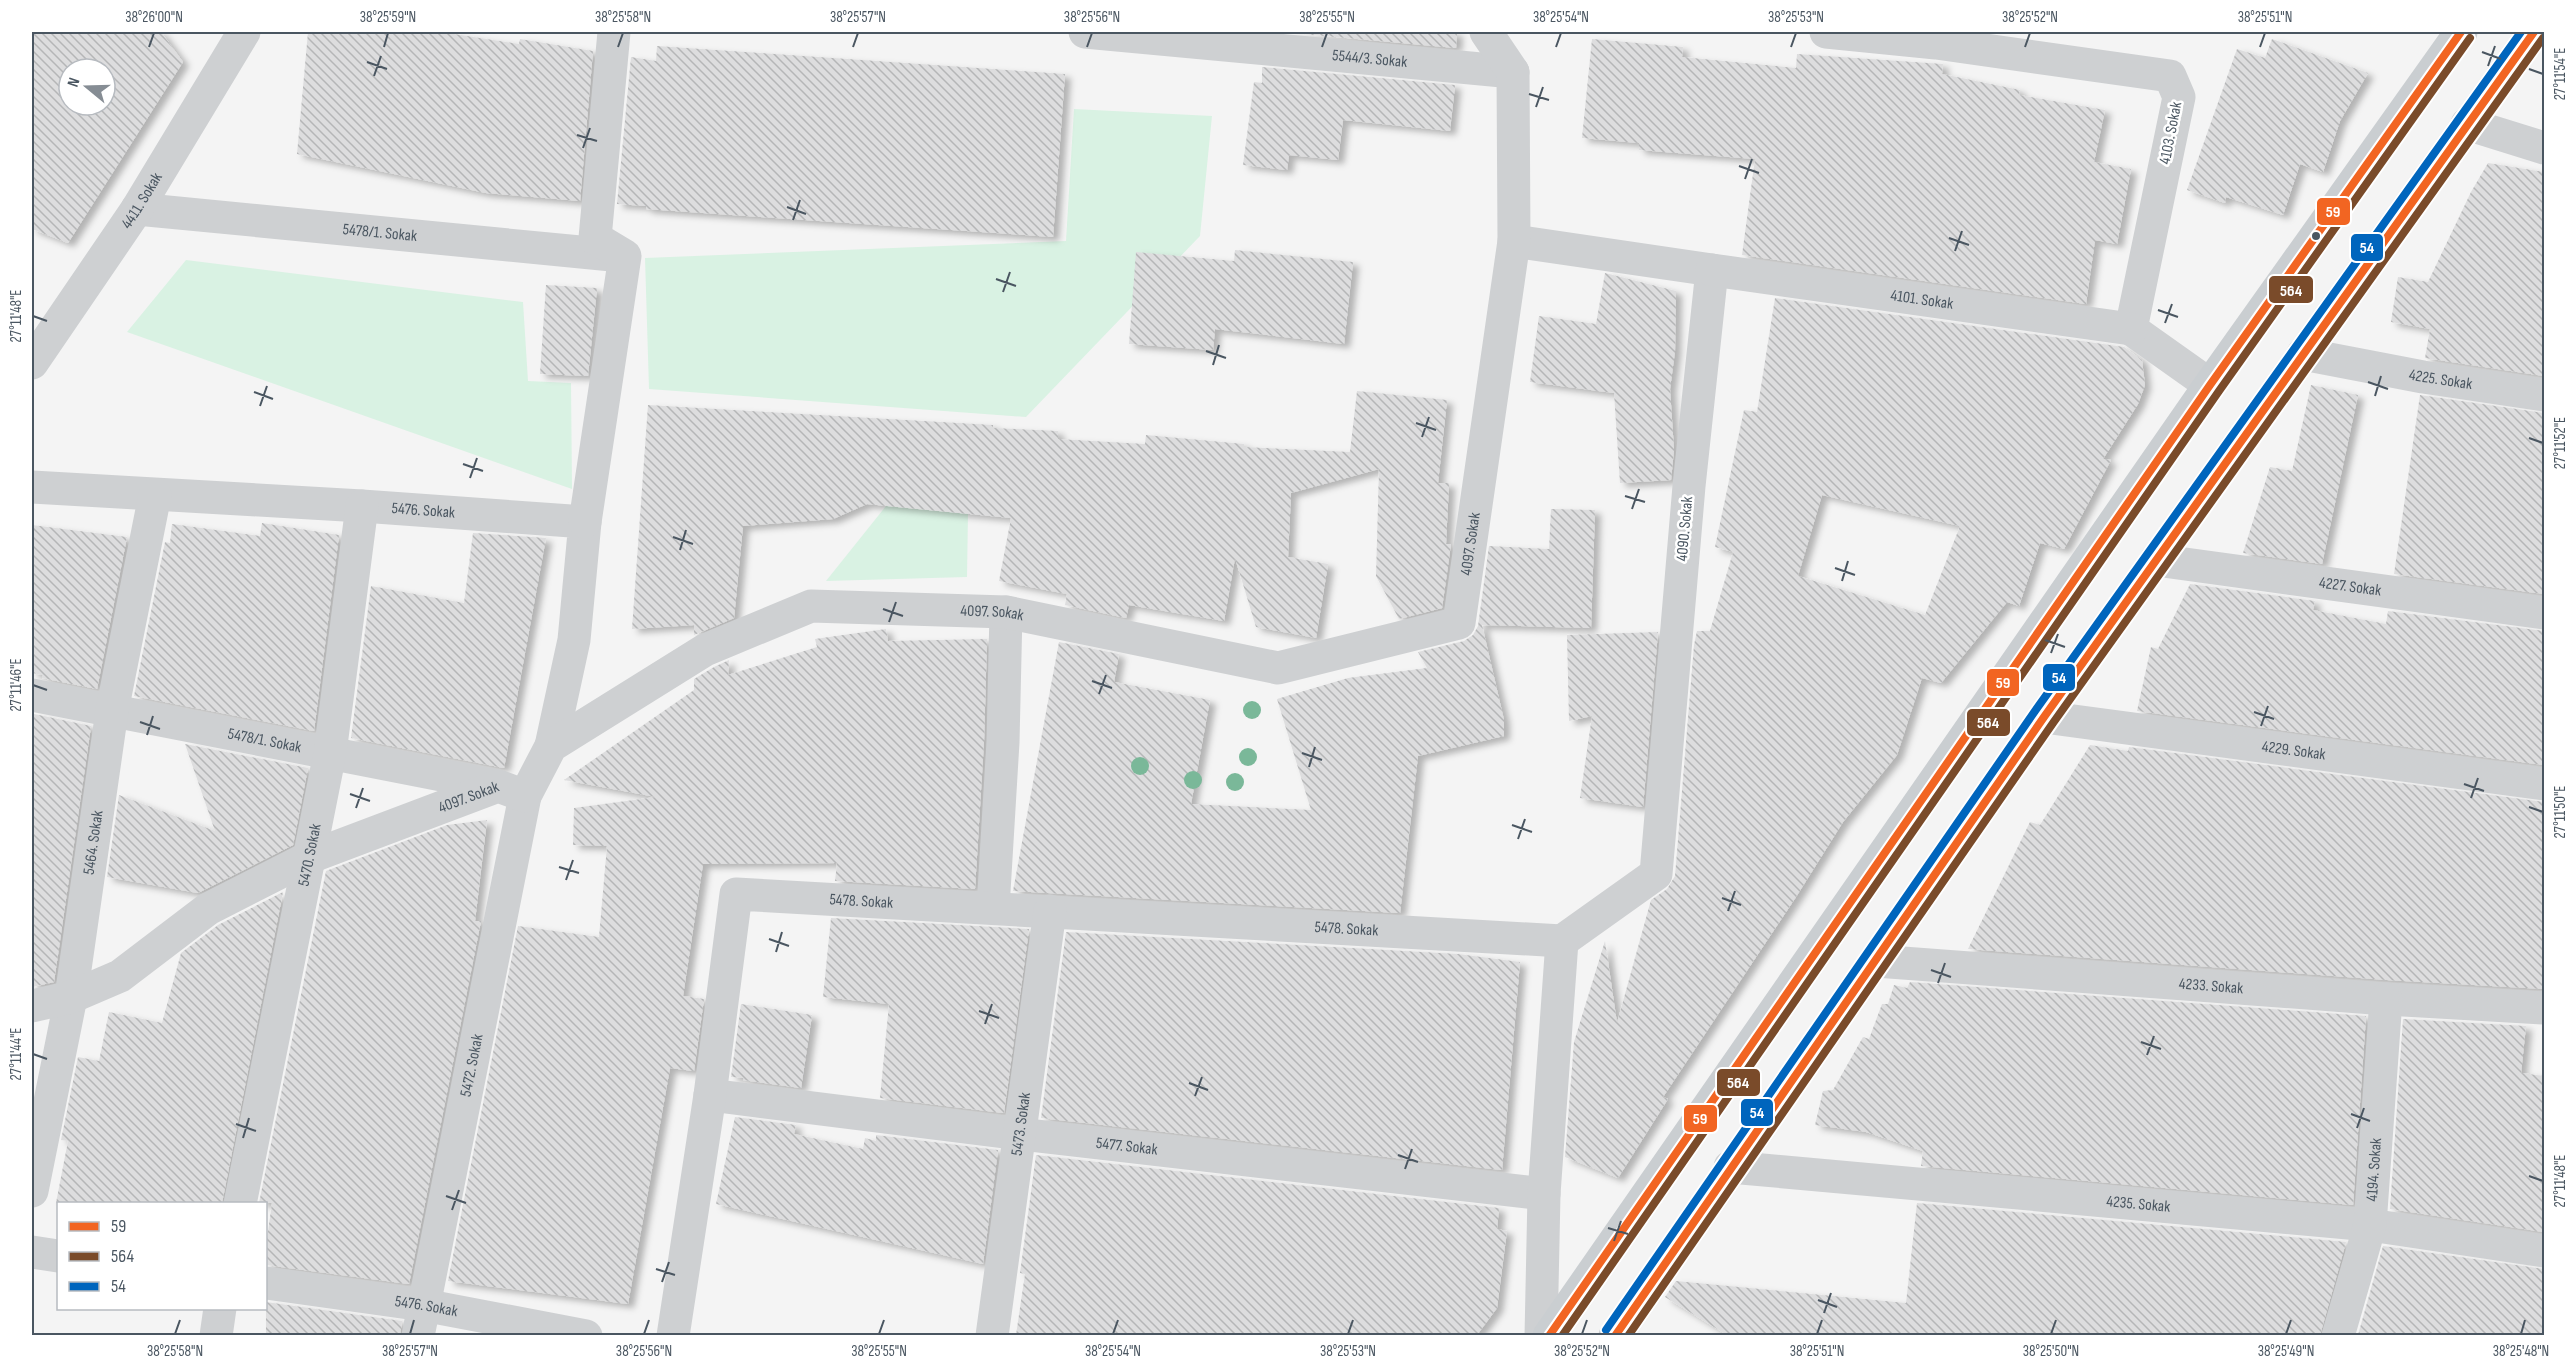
<svg xmlns="http://www.w3.org/2000/svg" width="2576" height="1367" viewBox="0 0 2576 1367" font-family="'Sofia Sans Condensed',sans-serif">
	<style>
		.green { fill: #d9f2e3 }
		.building { fill: url(#building-back-hatch); fill-rule: evenodd; filter: url(#shadow) }
		.lines { fill: none; stroke-linecap: round; stroke-linejoin: round }
		.minor { stroke: #ced0d2; stroke-width: 33 }
		.tertiary { stroke: #ced0d2; stroke-width: 33 }
		.primary { stroke: #caced1; stroke-width: 33 }
		.bus-1-casing { stroke: #fff; stroke-width: 12 }
		.bus-2-casing { stroke: #fff; stroke-width: 12 }
		.bus-3-casing { stroke: #fff; stroke-width: 12 }
		.bus-1 { stroke: #f26522; stroke-width: 8 }
		.bus-2 { stroke: #7a4b2a; stroke-width: 8 }
		.bus-3 { stroke: #0065bd; stroke-width: 8 }
		.tree { fill: #7ab899 }
		.ticks { fill: none; stroke: #4a5661; stroke-width: 2 }
		.bus-dot { fill: #4a5661; stroke: #fff; stroke-width: 2 }
		.labels { text-anchor: middle; dominant-baseline: central; stroke-width: 5; stroke-linejoin: round; paint-order: stroke }
		.street-label { font-size: 16px; fill: #4a5661; stroke: #fff }
		.line-badge { stroke: #fff; stroke-width: 2 }
		.badge-label { font-size: 16px; text-anchor: middle; font-weight: bold; fill: #fff }
		.neatline { fill: none; stroke: #4a5661; stroke-width: 2 }
		.ticks-label { font-size: 15px; text-anchor: middle; fill: #4a5661 }
	</style>
	<defs>
		<pattern id="building-back-hatch" width="6" height="6" patternUnits="userSpaceOnUse" patternTransform="scale(1.5)"><rect width="6" height="6" fill="#ddddde"/><path d="M-1 5l2 2M0 0l6 6M5-1l2 2" fill="none" stroke="#b5b6b7"/></pattern>
		<filter id="shadow"><feDropShadow dx="6" dy="4" stdDeviation="3" flood-color="#0004"/></filter>
	</defs>
	<rect width="100%" height="100%" fill="#f4f4f4"/>
	<!-- green -->
	<g class="green">
		<path d="M 1074,109 L 1212,116 L 1200,236 L 1026,417 L 649,389 L 645,258 L 1066,241 Z"/>
		<path d="M 186,260 L 523,302 L 528,381 L 571,383 L 572,489 L 127,332 Z"/>
		<path d="M 886,506 L 968,514 L 967,577 L 826,581 Z"/>
	</g>
	<!-- building -->
	<g class="building">
		<path d="M 32,32 L 161,32 L 183,62 L 68,243 L 32,229 ZM 69,69 L 105,69 L 105,105 L 69,105 Z"/>
		<path d="M 308,32 L 441,32 L 519,44 L 520,39 L 593,51 L 580,201 L 486,193 L 297,154 Z"/>
		<path d="M 1281,32 L 1457,32 L 1456,48 Z"/>
		<path d="M 1592,39 L 1683,47 L 1682,57 L 1796,68 L 1797,54 L 1943,64 L 1942,74 L 2020,90 L 2019,95 L 2105,110 L 2094,162 L 2131,169 L 2117,244 L 2095,240 L 2086,304 L 1742,255 L 1755,159 L 1639,150 L 1639,143 L 1582,138 Z"/>
		<path d="M 2272,39 L 2368,73 L 2340,121 L 2323,172 L 2300,164 L 2283,215 L 2226,197 L 2225,203 L 2187,190 L 2237,49 L 2265,58 Z"/>
		<path d="M 657,46 L 1065,74 L 1053,237 L 646,209 L 646,206 L 617,204 L 631,57 L 656,61 Z"/>
		<path d="M 1262,67 L 1455,85 L 1450,131 L 1343,120 L 1338,160 L 1289,155 L 1287,170 L 1243,165 L 1254,82 L 1262,83 Z"/>
		<path d="M 2488,163 L 2544,172 L 2544,376 L 2425,358 L 2430,329 L 2391,322 L 2398,277 L 2428,282 L 2471,192 Z"/>
		<path d="M 1235,250 L 1353,262 L 1344,344 L 1215,329 L 1213,350 L 1129,344 L 1136,252 L 1234,261 Z"/>
		<path d="M 1605,273 L 1676,291 L 1675,351 L 1670,389 L 1674,450 L 1671,480 L 1620,483 L 1614,393 L 1530,382 L 1539,316 L 1596,324 Z"/>
		<path d="M 546,285 L 597,288 L 588,376 L 540,374 Z"/>
		<path d="M 1775,298 L 2124,347 L 2142,360 L 2145,385 L 2138,404 L 2103,459 L 2111,460 L 2064,549 L 2040,543 L 2019,606 L 2007,602 L 1941,683 L 1922,678 L 1897,755 L 1843,822 L 1796,897 L 1663,1097 L 1668,1099 L 1618,1178 L 1565,1157 L 1574,1042 L 1605,941 L 1617,1023 L 1651,900 L 1667,889 L 1675,876 L 1694,645 L 1697,631 L 1710,631 L 1733,552 L 1715,547 L 1744,410 L 1757,412 ZM 1822,495 L 1960,526 L 1925,615 L 1798,576 Z"/>
		<path d="M 2311,385 L 2358,395 L 2322,564 L 2243,553 L 2270,467 L 2292,471 Z"/>
		<path d="M 1357,391 L 1447,400 L 1438,483 L 1449,483 L 1446,544 L 1451,544 L 1442,608 L 1399,619 L 1376,576 L 1379,469 L 1291,493 L 1288,557 L 1328,564 L 1316,638 L 1256,627 L 1235,558 L 1224,621 L 1129,605 L 1126,618 L 1065,605 L 1067,594 L 999,581 L 1011,518 L 867,504 L 833,519 L 743,526 L 734,618 L 694,635 L 694,625 L 632,629 L 648,405 L 993,425 L 993,428 L 1058,431 L 1058,439 L 1145,444 L 1146,435 L 1244,444 L 1244,447 L 1350,452 Z"/>
		<path d="M 2420,395 L 2544,413 L 2544,594 L 2394,574 Z"/>
		<path d="M 1551,509 L 1595,510 L 1591,628 L 1482,625 L 1504,720 L 1504,736 L 1418,756 L 1400,913 L 1013,891 L 1059,642 L 1119,654 L 1114,682 L 1210,700 L 1191,804 L 1311,810 L 1277,699 L 1348,678 L 1427,668 L 1418,652 L 1464,641 L 1473,635 L 1478,626 L 1489,546 L 1549,549 Z"/>
		<path d="M 262,523 L 339,535 L 314,731 L 134,696 L 165,542 L 170,543 L 172,524 L 260,536 Z"/>
		<path d="M 32,525 L 127,537 L 97,689 L 42,678 L 43,675 L 32,673 Z"/>
		<path d="M 473,533 L 546,538 L 504,768 L 351,738 L 371,586 L 464,603 Z"/>
		<path d="M 2190,584 L 2315,601 L 2313,610 L 2386,624 L 2388,611 L 2544,631 L 2544,765 L 2137,711 L 2151,647 L 2158,649 Z"/>
		<path d="M 886,629 L 888,641 L 987,639 L 984,741 L 975,889 L 835,881 L 837,863 L 703,864 L 683,996 L 704,999 L 694,1071 L 670,1068 L 628,1304 L 448,1281 L 518,926 L 599,937 L 607,846 L 573,845 L 574,808 L 656,797 L 564,780 L 694,690 L 694,679 L 714,667 L 729,660 L 728,675 L 817,647 L 815,639 Z"/>
		<path d="M 1658,632 L 1643,807 L 1580,798 L 1592,716 L 1569,721 L 1567,635 Z"/>
		<path d="M 34,714 L 91,726 L 54,982 L 32,987 L 32,724 Z"/>
		<path d="M 185,744 L 308,768 L 293,845 L 198,893 L 107,877 L 119,795 L 215,831 Z"/>
		<path d="M 2090,745 L 2128,751 L 2129,747 L 2544,802 L 2544,989 L 2387,980 L 1968,949 L 2030,822 L 2040,825 Z"/>
		<path d="M 487,820 L 475,921 L 481,921 L 409,1284 L 266,1265 L 266,1246 L 272,1203 L 259,1203 L 326,871 L 447,825 Z"/>
		<path d="M 283,892 L 222,1203 L 56,1203 L 68,1141 L 61,1140 L 78,1057 L 99,1061 L 109,1012 L 162,1023 L 181,953 L 218,925 Z"/>
		<path d="M 831,918 L 1029,929 L 1004,1113 L 880,1098 L 889,1004 L 823,997 Z"/>
		<path d="M 1066,932 L 1458,954 L 1520,962 L 1502,1170 L 1041,1118 Z"/>
		<path d="M 1910,982 L 2366,1016 L 2353,1205 L 1921,1166 L 1923,1151 L 1866,1132 L 1815,1125 L 1823,1091 L 1833,1090 L 1863,1037 L 1869,1039 L 1882,1004 L 1888,1004 L 1894,985 L 1907,988 Z"/>
		<path d="M 741,1004 L 812,1015 L 801,1088 L 743,1080 L 744,1078 L 731,1077 Z"/>
		<path d="M 2403,1019 L 2526,1026 L 2521,1073 L 2544,1076 L 2544,1232 L 2390,1209 Z"/>
		<path d="M 735,1117 L 796,1125 L 794,1134 L 863,1149 L 865,1138 L 876,1141 L 876,1135 L 998,1150 L 983,1264 L 716,1204 Z"/>
		<path d="M 1036,1155 L 1499,1208 L 1497,1229 L 1507,1231 L 1497,1308 L 1477,1335 L 1016,1335 L 1025,1274 L 1020,1273 Z"/>
		<path d="M 1917,1203 L 2346,1242 L 2320,1335 L 1727,1335 L 1665,1297 L 1676,1281 L 1906,1303 Z"/>
		<path d="M 2383,1246 L 2544,1269 L 2544,1335 L 2358,1335 Z"/>
		<path d="M 266,1302 L 402,1321 L 400,1335 L 266,1335 Z"/>
	</g>
	<g class="lines">
		<!-- minor -->
		<g class="minor">
			<path id="s1" d="M 1085,32 L 1513,72"/>
			<path d="M 1826,32 L 1936,43 L 2170,76 L 2179,97 L 2131,329 L 2210,385"/>
			<path d="M 2467,124 L 2544,148"/>
			<path id="s2" d="M 137,209 L 622,256"/>
			<path d="M 1514,241 L 1712,270 L 1689,486 L 1656,874 L 1562,941"/>
			<path id="s3" d="M 1712,270 L 2131,329"/>
			<path id="s4" d="M 2303,354 L 2423,377 L 2544,395"/>
			<path id="s5" d="M 32,487 L 362,506 L 585,522 L 574,640 L 551,746"/>
			<path d="M 585,522 L 625,256 L 595,238 L 614,32"/>
			<path id="s6" d="M 2156,560 L 2544,613"/>
			<path id="s7" d="M 32,695 L 498,786"/>
			<path id="s8" d="M 2044,717 L 2544,784"/>
			<path d="M 993,908 L 1003,742 L 1006,612"/>
			<path id="s9" d="M 1876,961 L 2386,999 L 2544,1008"/>
			<path id="s10" d="M 710,1095 L 1020,1134 L 1544,1194"/>
			<path id="s11" d="M 1730,1167 L 2370,1225 L 2544,1251"/>
			<path id="s12" d="M 32,1191 L 71,997 L 112,711 L 155,495"/>
			<path id="s13" d="M 240,1204 L 330,753 L 362,506"/>
			<path d="M 32,1252 L 58,1256"/>
			<path id="s14" d="M 266,1283 L 423,1305 L 586,1336"/>
			<path d="M 216,1336 L 220,1308"/>
			<path id="s15" d="M 418,1336 L 525,796"/>
			<path id="s16" d="M 673,1336 L 710,1095 L 736,894 L 1562,941 L 1544,1194 L 1541,1336"/>
			<path id="s17" d="M 992,1336 L 1050,911"/>
			<path id="s18" d="M 2338,1336 L 2370,1225 L 2386,999"/>
		</g>
		<!-- tertiary -->
		<g class="tertiary">
			<path id="s19" d="M 32,363 L 137,209 L 244,32"/>
			<path id="s20" d="M 32,1006 L 71,997 L 120,976 L 208,909 L 310,857 L 498,786 L 525,796 L 551,746 L 705,650 L 811,606 L 1006,612 L 1278,668 L 1459,623 L 1514,241 L 1513,72 L 1486,32"/>
		</g>
		<!-- primary -->
		<g class="primary">
			<path d="M 1549,1336 L 2210,385 L 2461,32"/>
			<path d="M 1615,1336 L 2044,717 L 2534,32"/>
		</g>
		<defs>
			<g id="bus-1">
				<path d="M 1549,1336 L 2210,385 L 2461,32"/>
				<path d="M 1615,1336 L 2044,717 L 2534,32"/>
			</g>
			<g id="bus-2">
				<path d="M 1562,1336 L 2219,391 L 2470,38"/>
				<path d="M 1628,1336 L 2053,723 L 2543,38"/>
			</g>
			<path id="bus-3" d="M 1606,1330 L 2035,711 L 2521,32"/>
		</defs>
		<!-- bus-1 casing -->
		<use href="#bus-1" class="bus-1-casing"/>
		<!-- bus-2 casing -->
		<use href="#bus-2" class="bus-2-casing"/>
		<!-- bus-3 casing -->
		<use href="#bus-3" class="bus-3-casing"/>
		<!-- bus-1 -->
		<use href="#bus-1" class="bus-1"/>
		<!-- bus-2 -->
		<use href="#bus-2" class="bus-2"/>
		<!-- bus-3 -->
		<use href="#bus-3" class="bus-3"/>
	</g>
	<!-- trees -->
	<g class="tree">
		<circle cx="1252" cy="710" r="9"/>
		<circle cx="1248" cy="757" r="9"/>
		<circle cx="1140" cy="766" r="9"/>
		<circle cx="1193" cy="780" r="9"/>
		<circle cx="1235" cy="782" r="9"/>
	</g>
	<!-- ticks -->
	<path class="ticks" d="M 149,47 L 154,33M 384,47 L 388,33M 618,47 L 623,33M 853,47 L 858,33M 1087,47 L 1092,33M 1322,47 L 1327,33M 1556,47 L 1561,33M 1791,47 L 1796,33M 2025,47 L 2030,33M 2260,47 L 2265,33M 2482,52 L 2501,59M 367,62 L 387,69M 2488,66 L 2495,46M 2529,69 L 2543,74M 374,76 L 381,56M 1529,94 L 1549,100M 1536,107 L 1543,87M 577,135 L 597,141M 583,148 L 590,128M 1739,166 L 1759,173M 1745,179 L 1752,159M 787,207 L 806,214M 793,220 L 800,200M 1949,238 L 1969,245M 1955,251 L 1962,231M 996,279 L 1016,286M 1003,292 L 1010,272M 2158,310 L 2178,317M 33,316 L 47,321M 2165,323 L 2172,304M 1206,351 L 1226,358M 1213,365 L 1219,345M 2368,382 L 2388,389M 254,392 L 273,399M 2375,396 L 2381,376M 260,406 L 267,386M 1416,423 L 1436,430M 1422,437 L 1429,417M 2529,438 L 2543,443M 463,464 L 483,471M 470,478 L 477,458M 1625,496 L 1645,502M 1632,509 L 1639,489M 673,537 L 693,544M 680,550 L 686,530M 1835,568 L 1855,575M 1842,581 L 1848,561M 883,609 L 903,616M 889,622 L 896,602M 2045,640 L 2065,647M 2051,653 L 2058,634M 1092,681 L 1112,688M 33,685 L 47,690M 1099,694 L 1106,675M 2254,712 L 2274,719M 140,722 L 160,729M 2261,726 L 2268,706M 147,735 L 153,716M 1302,753 L 1322,760M 1309,767 L 1315,747M 2464,784 L 2484,791M 350,794 L 370,801M 2471,798 L 2478,778M 2529,807 L 2543,812M 356,808 L 363,788M 1512,825 L 1532,832M 1518,839 L 1525,819M 559,867 L 579,873M 566,880 L 573,860M 1722,898 L 1741,905M 1728,911 L 1735,891M 769,939 L 789,946M 776,952 L 782,932M 1931,970 L 1951,977M 1938,983 L 1945,963M 979,1011 L 999,1018M 985,1024 L 992,1004M 2141,1042 L 2161,1049M 33,1054 L 47,1059M 2147,1055 L 2154,1036M 1189,1083 L 1208,1090M 1195,1096 L 1202,1077M 2351,1114 L 2370,1121M 236,1124 L 256,1131M 2357,1128 L 2364,1108M 243,1138 L 249,1118M 1398,1155 L 1418,1162M 1405,1169 L 1412,1149M 2529,1176 L 2543,1181M 446,1196 L 466,1203M 452,1210 L 459,1190M 1608,1228 L 1628,1234M 1614,1241 L 1621,1221M 656,1269 L 675,1275M 662,1282 L 669,1262M 1818,1300 L 1837,1307M 1824,1313 L 1831,1293M 175,1334 L 180,1320M 410,1334 L 414,1320M 644,1334 L 649,1320M 879,1334 L 884,1320M 1113,1334 L 1118,1320M 1348,1334 L 1353,1320M 1582,1334 L 1587,1320M 1817,1334 L 1822,1320M 2051,1334 L 2056,1320M 2286,1334 L 2291,1320M 2521,1334 L 2525,1320"/>
	<!-- markers -->
	<circle class="bus-dot" cx="2316" cy="236" r="5"/>
	<g class="labels">
		<!-- street labels -->
		<g class="street-label">
			<text stroke="none"><textPath href="#s1" startOffset="286">5544/3. Sokak</textPath></text>
			<text transform="translate(2171 133) rotate(-79)">4103. Sokak</text>
			<text stroke="none"><textPath href="#s19" startOffset="196">4411. Sokak</textPath></text>
			<text stroke="none"><textPath href="#s2" startOffset="244">5478/1. Sokak</textPath></text>
			<text stroke="none"><textPath href="#s3" startOffset="212">4101. Sokak</textPath></text>
			<text stroke="none"><textPath href="#s4" startOffset="140">4225. Sokak</textPath></text>
			<text stroke="none"><textPath href="#s5" startOffset="392">5476. Sokak</textPath></text>
			<text transform="translate(1685 529) rotate(-85)">4090. Sokak</text>
			<text stroke="none"><textPath href="#s20" startOffset="1640">4097. Sokak</textPath></text>
			<text stroke="none"><textPath href="#s6" startOffset="196">4227. Sokak</textPath></text>
			<text stroke="none"><textPath href="#s20" startOffset="1082">4097. Sokak</textPath></text>
			<text stroke="none"><textPath href="#s7" startOffset="237">5478/1. Sokak</textPath></text>
			<text stroke="none"><textPath href="#s8" startOffset="252">4229. Sokak</textPath></text>
			<text stroke="none"><textPath href="#s20" startOffset="488">4097. Sokak</textPath></text>
			<text stroke="none"><textPath href="#s12" startOffset="354">5464. Sokak</textPath></text>
			<text stroke="none"><textPath href="#s13" startOffset="356">5470. Sokak</textPath></text>
			<text stroke="none"><textPath href="#s16" startOffset="572">5478. Sokak</textPath></text>
			<text stroke="none"><textPath href="#s16" startOffset="1058">5478. Sokak</textPath></text>
			<text stroke="none"><textPath href="#s9" startOffset="336">4233. Sokak</textPath></text>
			<text stroke="none"><textPath href="#s15" startOffset="276">5472. Sokak</textPath></text>
			<text stroke="none"><textPath href="#s17" startOffset="214">5473. Sokak</textPath></text>
			<text stroke="none"><textPath href="#s10" startOffset="420">5477. Sokak</textPath></text>
			<text stroke="none"><textPath href="#s18" startOffset="171">4194. Sokak</textPath></text>
			<text stroke="none"><textPath href="#s11" startOffset="410">4235. Sokak</textPath></text>
			<text stroke="none"><textPath href="#s14" startOffset="162">5476. Sokak</textPath></text>
		</g>
	</g>
	<g class="line-badge">
		<rect x="2316" y="197" width="35" height="29" rx="6" fill="#f26522"/>
		<rect x="2350" y="233" width="34" height="29" rx="6" fill="#0065bd"/>
		<rect x="2268" y="275" width="46" height="29" rx="6" fill="#7a4b2a"/>
		<rect x="2042" y="663" width="34" height="29" rx="6" fill="#0065bd"/>
		<rect x="1986" y="668" width="34" height="29" rx="6" fill="#f26522"/>
		<rect x="1966" y="708" width="45" height="29" rx="6" fill="#7a4b2a"/>
		<rect x="1716" y="1068" width="45" height="29" rx="6" fill="#7a4b2a"/>
		<rect x="1740" y="1098" width="34" height="29" rx="6" fill="#0065bd"/>
		<rect x="1683" y="1104" width="35" height="29" rx="6" fill="#f26522"/>
	</g>
	<g class="badge-label">
		<text x="2333" y="217">59</text>
		<text x="2367" y="253">54</text>
		<text x="2291" y="296">564</text>
		<text x="2059" y="683">54</text>
		<text x="2003" y="688">59</text>
		<text x="1988" y="728">564</text>
		<text x="1738" y="1088">564</text>
		<text x="1757" y="1118">54</text>
		<text x="1700" y="1124">59</text>
	</g>
	<!-- border -->
	<rect width="2576" height="1367" fill="none" stroke="#ffffff" stroke-width="66"/>
	<!-- legend -->
	<rect x="57" y="1202" width="210" height="108" fill="#ffffff" stroke="#b7bbc0" stroke-width="1.5"/>
	<rect x="69" y="1222" width="30" height="9" fill="#f26522" stroke="#b7bbc0" stroke-width="1.5"/>
	<text x="111" y="1232" font-size="18" fill="#4a5661">59</text>
	<rect x="69" y="1252" width="30" height="9" fill="#7a4b2a" stroke="#b7bbc0" stroke-width="1.5"/>
	<text x="111" y="1262" font-size="18" fill="#4a5661">564</text>
	<rect x="69" y="1282" width="30" height="9" fill="#0065bd" stroke="#b7bbc0" stroke-width="1.5"/>
	<text x="111" y="1292" font-size="18" fill="#4a5661">54</text>
	<!-- north arrow -->
	<g transform="translate(87 87) rotate(289)"><circle r="28" fill="#ffffff" stroke="#b7bbc0" stroke-width="1.5"/>
	<path d="M0-4.5L10 22L0 15L-10 22Z" fill="#868d94"/>
	<text y="-9" font-size="16" font-weight="bold" text-anchor="middle" fill="#4a5661">N</text>
	</g>
	<rect x="33" y="33" width="2510" height="1301" class="neatline"/>
	<g class="ticks-label">
		<text x="154" y="22">38°26'00"N</text>
		<text x="388" y="22">38°25'59"N</text>
		<text x="623" y="22">38°25'58"N</text>
		<text x="858" y="22">38°25'57"N</text>
		<text x="1092" y="22">38°25'56"N</text>
		<text x="1327" y="22">38°25'55"N</text>
		<text x="1561" y="22">38°25'54"N</text>
		<text x="1796" y="22">38°25'53"N</text>
		<text x="2030" y="22">38°25'52"N</text>
		<text x="2265" y="22">38°25'51"N</text>
		<text transform="translate(2560 74) rotate(-90)" y="5">27°11'54"E</text>
		<text transform="translate(16 316) rotate(-90)" y="5">27°11'48"E</text>
		<text transform="translate(2560 443) rotate(-90)" y="5">27°11'52"E</text>
		<text transform="translate(16 685) rotate(-90)" y="5">27°11'46"E</text>
		<text transform="translate(2560 812) rotate(-90)" y="5">27°11'50"E</text>
		<text transform="translate(16 1054) rotate(-90)" y="5">27°11'44"E</text>
		<text transform="translate(2560 1181) rotate(-90)" y="5">27°11'48"E</text>
		<text x="175" y="1356">38°25'58"N</text>
		<text x="410" y="1356">38°25'57"N</text>
		<text x="644" y="1356">38°25'56"N</text>
		<text x="879" y="1356">38°25'55"N</text>
		<text x="1113" y="1356">38°25'54"N</text>
		<text x="1348" y="1356">38°25'53"N</text>
		<text x="1582" y="1356">38°25'52"N</text>
		<text x="1817" y="1356">38°25'51"N</text>
		<text x="2051" y="1356">38°25'50"N</text>
		<text x="2286" y="1356">38°25'49"N</text>
		<text x="2521" y="1356">38°25'48"N</text>
	</g>
</svg>
